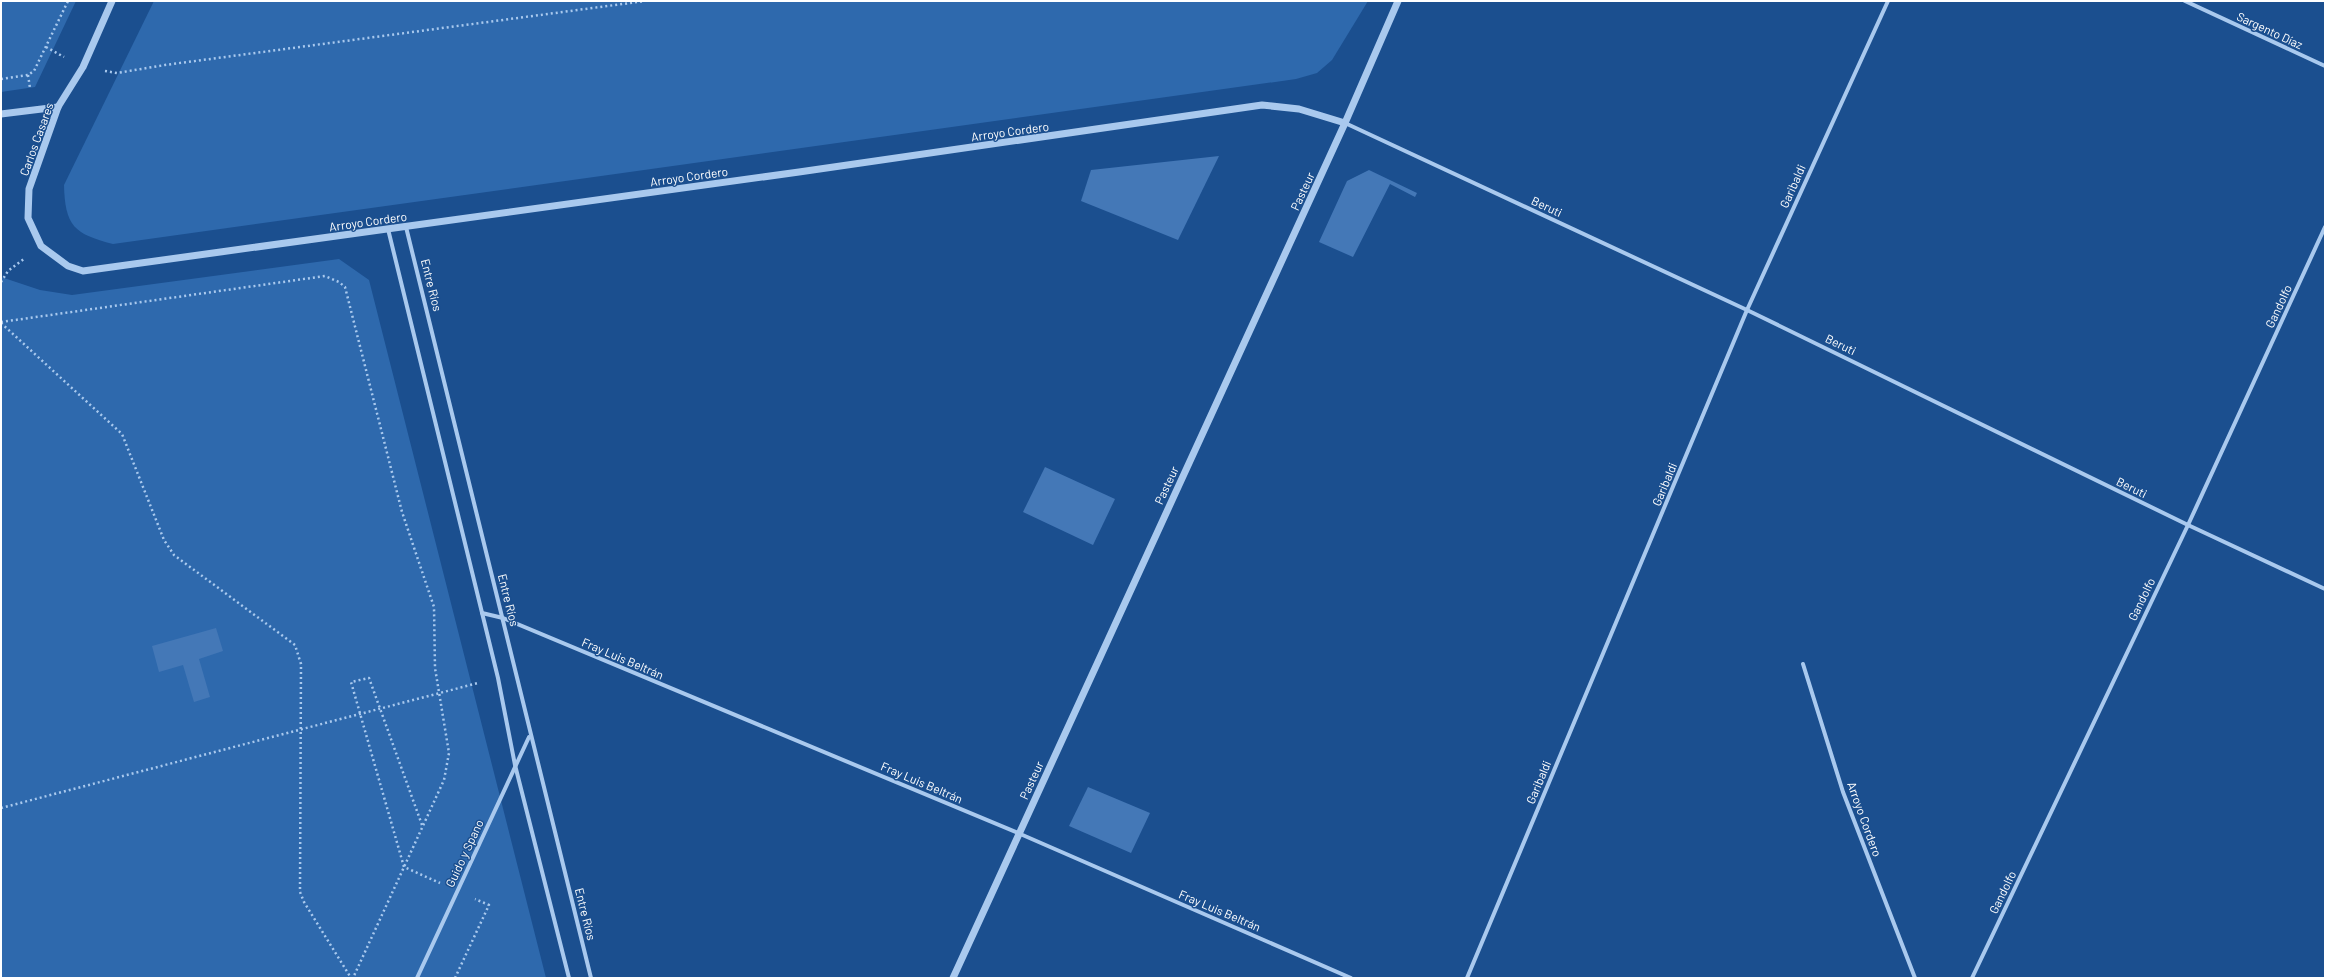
<svg xmlns="http://www.w3.org/2000/svg" width="2326" height="979" viewBox="0 0 2326 979" font-family="Barlow,sans-serif">
	<style>
		.green { fill: #2e69ad }
		.building { fill: #4478b7 }
		.lines { fill: none; stroke-linecap: round; stroke-linejoin: round }
		.path { stroke: #a9c9ee; stroke-width: 2.5; stroke-dasharray: 2 3; stroke-linecap: butt }
		.minor { stroke: #a9c9ee; stroke-width: 4 }
		.tertiary { stroke: #a9c9ee; stroke-width: 7 }
		.labels { text-anchor: middle; dominant-baseline: central; stroke-width: 3; stroke-linejoin: round; paint-order: stroke }
		.street-label { font-size: 12px; fill: #fff; stroke: #1b4f8f }
	</style>
	<rect width="100%" height="100%" fill="#1b4f8f"/>
	<!-- green -->
	<g class="green">
		<path d="M 1,1 L 76,1 L 35,87 L 1,92 Z"/>
		<path d="M 154,1 L 1368,1 L 1332,60 L 1317,73 L 1296,79 L 113,244 C 74,234 65,226 64,185 Z"/>
		<path d="M 339,259 L 369,280 L 546,978 L 1,978 L 1,277 L 40,290 L 72,295 Z"/>
	</g>
	<!-- building -->
	<g class="building">
		<path d="M 1219,156 L 1178,240 L 1081,201 L 1091,170 Z"/>
		<path d="M 1369,170 L 1417,193 L 1415,197 L 1390,184 L 1353,257 L 1319,242 L 1347,181 Z"/>
		<path d="M 1045,467 L 1115,499 L 1093,545 L 1023,512 Z"/>
		<path d="M 216,628 L 223,651 L 199,659 L 210,697 L 194,702 L 183,665 L 159,672 L 152,646 Z"/>
		<path d="M 1088,787 L 1150,813 L 1131,853 L 1069,826 Z"/>
	</g>
	<g class="lines">
		<!-- path -->
		<g class="path">
			<path d="M 46,47 L 64,57"/>
			<path d="M 105,71 L 117,73 L 165,65 L 645,1"/>
			<path d="M 28,75 L 30,88"/>
			<path d="M 1,79 L 28,75 L 34,71 L 68,1"/>
			<path d="M 1,282 L 8,271 L 24,259"/>
			<path d="M 1,322 L 325,276 L 339,282 L 345,287 L 402,512 L 434,607 L 435,668 L 449,753 L 444,780 L 353,978"/>
			<path d="M 1,323 L 122,434 L 164,540 L 174,555 L 295,645 L 301,664 L 300,892 L 304,902 L 351,978"/>
			<path d="M 1,808 L 478,683"/>
			<path d="M 422,825 L 369,678 L 351,682 L 404,867 L 440,883"/>
			<path d="M 455,978 L 489,905 L 475,899"/>
		</g>
		<!-- minor -->
		<g class="minor">
			<path d="M 2185,1 L 2325,66"/>
			<path d="M 1345,123 L 1747,310 L 2188,525 L 2325,589"/>
			<path d="M 406,227 C 468,477 527,728 591,978"/>
			<path d="M 388,229 L 498,678 L 515,765 L 569,978"/>
			<path d="M 482,613 L 503,618 L 1018,833 L 1351,978"/>
			<path d="M 1803,664 L 1843,792 L 1915,978"/>
			<path d="M 417,978 L 529,737"/>
			<path d="M 1467,978 L 1747,310 L 1888,1"/>
			<path d="M 1972,978 L 2188,525 L 2325,227"/>
		</g>
		<!-- tertiary -->
		<g class="tertiary">
			<path d="M 112,1 L 83,67 L 58,107 L 29,189 L 28,218 L 41,246 L 68,266 L 83,271 L 799,172 L 1262,105 L 1299,109 L 1345,123"/>
			<path d="M 1,114 L 58,107"/>
			<path d="M 953,978 L 1345,123 L 1398,1"/>
		</g>
	</g>
	<g class="labels">
		<!-- street labels -->
		<g class="street-label">
			<text transform="translate(2270 30) rotate(25)">Sargento Díaz</text>
			<text transform="translate(1010 131) rotate(-8)">Arroyo Cordero</text>
			<text transform="translate(36 139) rotate(-70)">Carlos Casares</text>
			<text transform="translate(689 176) rotate(-8)">Arroyo Cordero</text>
			<text transform="translate(1792 186) rotate(-66)">Garibaldi</text>
			<text transform="translate(1302 191) rotate(-65)">Pasteur</text>
			<text transform="translate(1547 206) rotate(25)">Beruti</text>
			<text transform="translate(368 221) rotate(-8)">Arroyo Cordero</text>
			<text transform="translate(432 285) rotate(76)">Entre Ríos</text>
			<text transform="translate(2278 306) rotate(-65)">Gandolfo</text>
			<text transform="translate(1841 344) rotate(26)">Beruti</text>
			<text transform="translate(1664 484) rotate(-67)">Garibaldi</text>
			<text transform="translate(1166 485) rotate(-65)">Pasteur</text>
			<text transform="translate(2132 487) rotate(26)">Beruti</text>
			<text transform="translate(2141 599) rotate(-64)">Gandolfo</text>
			<text transform="translate(509 600) rotate(76)">Entre Ríos</text>
			<text transform="translate(623 658) rotate(23)">Fray Luis Beltrán</text>
			<text transform="translate(1031 780) rotate(-65)">Pasteur</text>
			<text transform="translate(922 782) rotate(23)">Fray Luis Beltrán</text>
			<text transform="translate(1538 782) rotate(-67)">Garibaldi</text>
			<text transform="translate(1865 819) rotate(70)">Arroyo Cordero</text>
			<text transform="translate(464 853) rotate(-65)">Guido y Spano</text>
			<text transform="translate(2002 892) rotate(-64)">Gandolfo</text>
			<text transform="translate(1220 910) rotate(23)">Fray Luis Beltrán</text>
			<text transform="translate(586 914) rotate(76)">Entre Ríos</text>
		</g>
	</g>
	<!-- border -->
	<rect width="2326" height="979" fill="none" stroke="#ffffff" stroke-width="4"/>
</svg>
